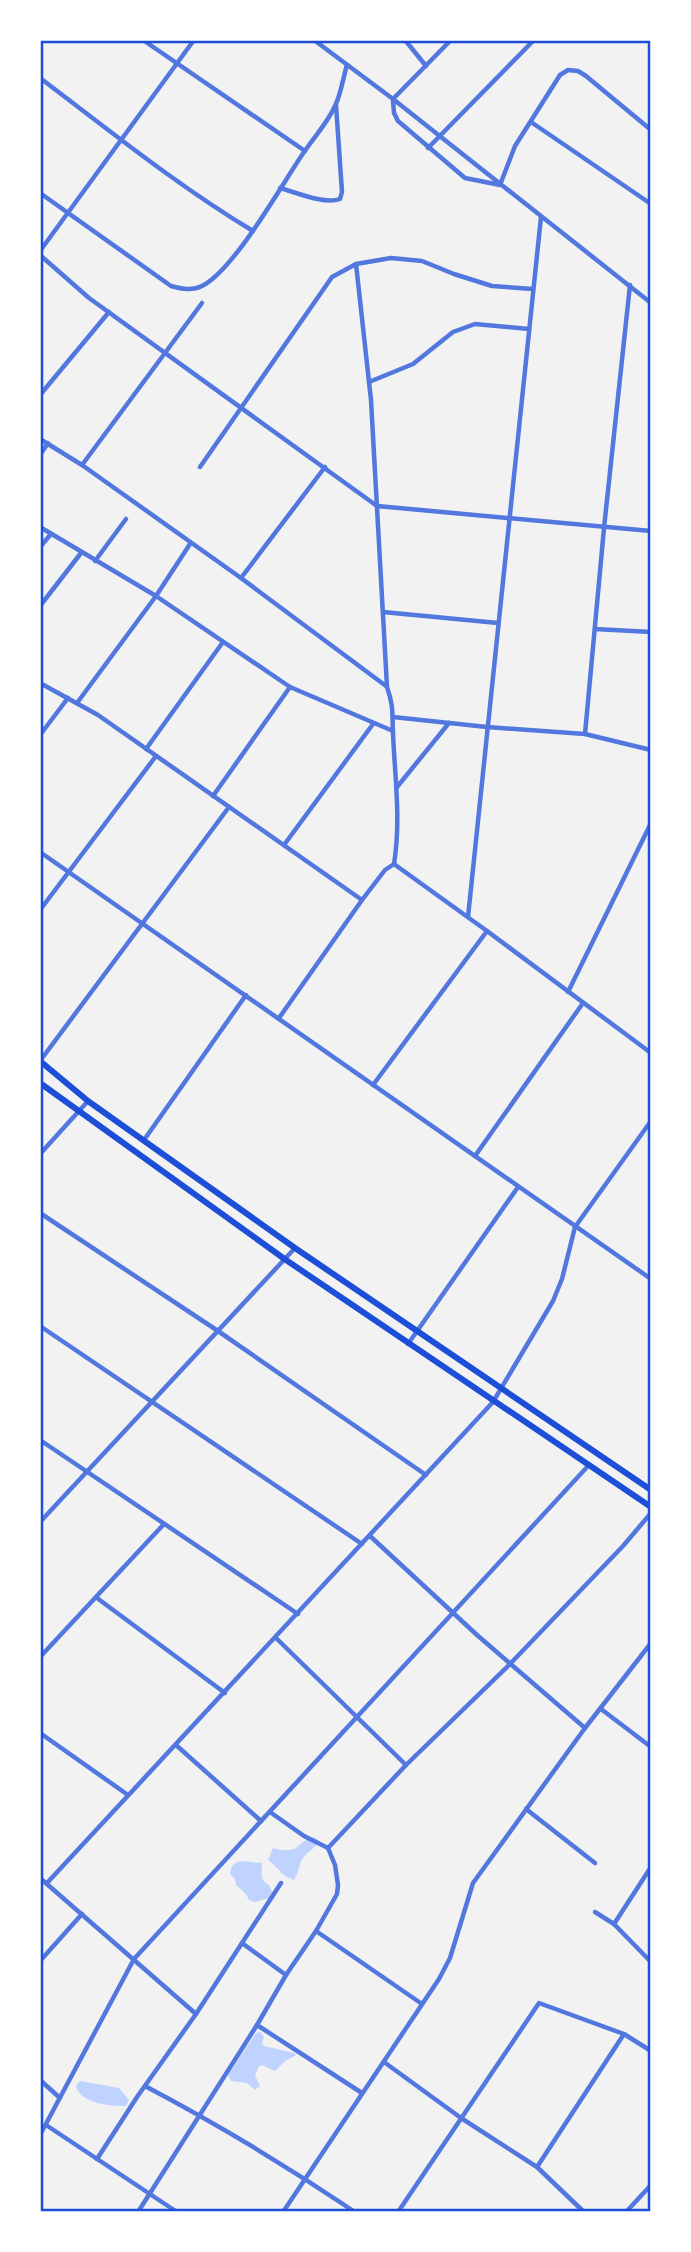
<svg xmlns="http://www.w3.org/2000/svg" width="691" height="2252" viewBox="0 0 691 2252" font-family="Quicksand,sans-serif">
	<style>
		.water { fill: #bfd3fe }
		.lines { fill: none; stroke-linecap: round; stroke-linejoin: round }
		.minor { stroke: #5277de; stroke-width: 4.5 }
		.secondary { stroke: #1d4ed8; stroke-width: 6 }
		.neatline { fill: none; stroke: #1d4ed8; stroke-width: 2.5 }
	</style>
	<rect width="100%" height="100%" fill="#f2f2f2"/>
	<!-- water -->
	<g class="water">
		<path d="M 314,1837 L 319,1841 C 315,1849 308,1851 303,1858 C 298,1865 299,1873 294,1880 C 282,1877 278,1867 268,1860 L 273,1848 C 303,1855 293,1843 314,1837 Z"/>
		<path d="M 241,1861 L 262,1863 C 262,1873 259,1879 269,1885 L 272,1892 L 269,1898 L 255,1902 L 249,1900 L 246,1894 L 236,1885 L 235,1879 L 230,1874 C 231,1866 233,1863 241,1861 Z"/>
		<path d="M 260,2032 L 264,2037 L 262,2043 L 264,2046 L 294,2053 L 296,2055 L 284,2062 L 275,2071 L 262,2065 L 259,2066 L 255,2075 L 260,2086 L 255,2090 L 247,2083 L 231,2081 L 228,2075 L 256,2033 Z"/>
		<path d="M 80,2081 L 119,2088 L 129,2100 L 126,2106 C 110,2106 81,2104 76,2086 Z"/>
	</g>
	<g class="lines">
		<!-- minor -->
		<g class="minor">
			<path d="M 143,40 L 305,151"/>
			<path d="M 314,40 L 393,99 L 651,303"/>
			<path d="M 405,40 L 426,66"/>
			<path d="M 40,78 C 109,130 178,186 253,231"/>
			<path d="M 393,99 L 451,40"/>
			<path d="M 393,101 L 394,113 L 398,121 L 465,178 L 500,185 L 515,146 L 560,75 L 568,70 L 578,71 L 586,76 L 651,130"/>
			<path d="M 531,122 L 651,204"/>
			<path d="M 428,148 L 534,40"/>
			<path d="M 280,188 C 295,192 325,205 340,199 L 342,192 L 336,105"/>
			<path d="M 40,193 L 171,286 C 182,289 192,291 202,286 C 234,270 281,186 302,155 C 313,138 327,124 335,106 C 341,94 343,78 347,65"/>
			<path d="M 40,251 L 194,40"/>
			<path d="M 40,255 L 89,298 L 377,506 L 651,531"/>
			<path d="M 369,382 L 413,364 L 453,332 L 475,324 L 529,329"/>
			<path d="M 40,395 L 109,312"/>
			<path d="M 40,439 L 82,465 L 241,578 L 386,686"/>
			<path d="M 40,455 L 48,443"/>
			<path d="M 82,465 L 202,303"/>
			<path d="M 200,467 L 332,277 L 356,264 L 391,258 L 422,261 L 454,274 L 492,286 L 533,289"/>
			<path d="M 40,527 L 156,596 L 290,687 L 393,731"/>
			<path d="M 40,547 L 51,534"/>
			<path d="M 95,561 L 126,519"/>
			<path d="M 241,578 L 325,467"/>
			<path d="M 40,606 L 81,553"/>
			<path d="M 383,612 L 498,623"/>
			<path d="M 595,629 L 651,632"/>
			<path d="M 40,683 L 98,715 L 362,900"/>
			<path d="M 77,703 L 156,596 L 190,544"/>
			<path d="M 393,717 L 487,727 L 585,734 L 651,750"/>
			<path d="M 585,734 L 604,528 L 630,285"/>
			<path d="M 40,735 L 68,698"/>
			<path d="M 146,749 L 223,642"/>
			<path d="M 397,787 L 449,723"/>
			<path d="M 213,796 L 290,687"/>
			<path d="M 284,845 L 373,724"/>
			<path d="M 40,852 L 651,1279"/>
			<path d="M 394,864 L 487,931 L 651,1053"/>
			<path d="M 40,910 L 156,756"/>
			<path d="M 468,917 L 541,217"/>
			<path d="M 568,992 L 651,823"/>
			<path d="M 279,1018 L 362,900 L 385,870 L 394,864 C 401,821 395,778 393,734 C 392,714 394,707 387,687 L 371,400 L 356,264"/>
			<path d="M 40,1061 L 229,807"/>
			<path d="M 373,1085 L 487,931"/>
			<path d="M 144,1140 L 246,995"/>
			<path d="M 40,1154 L 88,1101"/>
			<path d="M 475,1156 L 583,1003"/>
			<path d="M 40,1213 L 218,1331 L 426,1475"/>
			<path d="M 40,1326 L 362,1544"/>
			<path d="M 408,1344 L 518,1187"/>
			<path d="M 40,1440 L 298,1614"/>
			<path d="M 40,1522 L 295,1248"/>
			<path d="M 370,1536 L 477,1635 L 585,1728"/>
			<path d="M 97,1598 L 225,1693"/>
			<path d="M 276,1638 L 406,1765"/>
			<path d="M 40,1657 L 164,1524"/>
			<path d="M 601,1709 L 651,1747"/>
			<path d="M 40,1733 L 128,1795"/>
			<path d="M 176,1745 L 261,1821"/>
			<path d="M 526,1809 L 595,1863"/>
			<path d="M 270,1812 L 304,1836 L 328,1848"/>
			<path d="M 40,1878 L 196,2014"/>
			<path d="M 47,1883 L 493,1402 L 553,1301 L 562,1279 L 575,1227 L 651,1121"/>
			<path d="M 595,1912 L 614,1924 L 651,1962"/>
			<path d="M 614,1924 L 651,1867"/>
			<path d="M 316,1931 L 422,2004"/>
			<path d="M 242,1943 L 281,1883"/>
			<path d="M 40,1961 L 82,1914"/>
			<path d="M 257,2025 L 362,2093"/>
			<path d="M 384,2062 L 461,2118 L 537,2167 L 584,2212"/>
			<path d="M 40,2080 L 60,2098"/>
			<path d="M 145,2086 C 217,2124 287,2166 355,2212"/>
			<path d="M 46,2125 L 177,2212"/>
			<path d="M 40,2135 L 134,1959 L 588,1466"/>
			<path d="M 97,2159 L 137,2097 L 196,2014 L 242,1943 L 286,1975"/>
			<path d="M 537,2167 L 624,2034"/>
			<path d="M 138,2212 L 257,2025 L 286,1975 L 316,1931 L 337,1894 L 338,1885 L 335,1865 L 328,1848 L 406,1765 L 510,1664 L 623,1546 L 651,1513"/>
			<path d="M 283,2212 L 439,1979 L 450,1958 L 473,1883 L 585,1728 L 651,1643"/>
			<path d="M 398,2212 L 539,2003 L 624,2034 L 651,2051"/>
			<path d="M 626,2212 L 651,2185"/>
		</g>
		<!-- secondary -->
		<g class="secondary">
			<path d="M 40,1061 L 88,1101 L 295,1248 L 651,1490"/>
			<path d="M 40,1083 L 286,1260 L 651,1507"/>
		</g>
	</g>
	<!-- border -->
	<rect width="691" height="2252" fill="none" stroke="#ffffff" stroke-width="84"/>
	<rect x="42" y="42" width="607" height="2168" class="neatline"/>
</svg>
